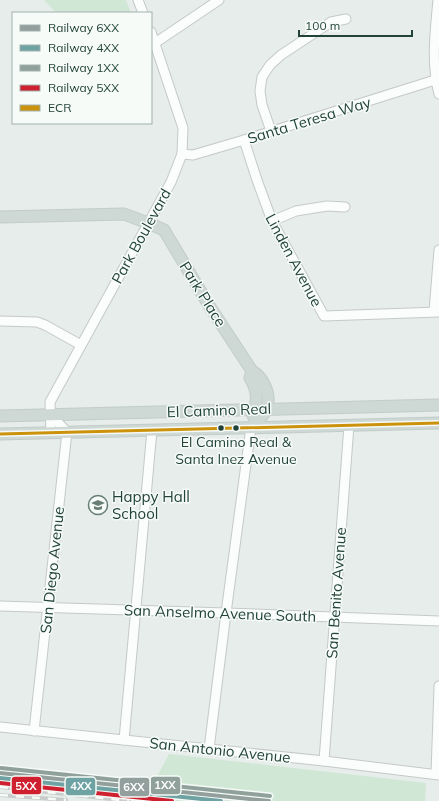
<svg xmlns="http://www.w3.org/2000/svg" width="439" height="801" viewBox="0 0 439 801" font-family="Mulish,sans-serif">
	<style>
		.green { fill: #d0e7d6 }
		.lines { fill: none; stroke-linecap: round; stroke-linejoin: round }
		.minor-casing { stroke: #c4cac7; stroke-width: 11 }
		.major-casing { stroke: #c2ccc9; stroke-width: 13 }
		.minor { stroke: #fbfcfc; stroke-width: 9 }
		.major { stroke: #ced8d5; stroke-width: 11 }
		.rail-casing { stroke: #c8cdcb; stroke-width: 4 }
		.rail { stroke: #f6fbf8; stroke-width: 2.5; stroke-dasharray: 8; stroke-linecap: butt }
		.bus-1-casing { stroke: #f6fbf8; stroke-width: 6 }
		.bus-1 { stroke: #cc920b; stroke-width: 3 }
		.rail-1-casing { stroke: #f6fbf8; stroke-width: 7 }
		.rail-2-casing { stroke: #f6fbf8; stroke-width: 7 }
		.rail-3-casing { stroke: #f6fbf8; stroke-width: 7 }
		.rail-4-casing { stroke: #f6fbf8; stroke-width: 7 }
		.rail-1 { stroke: #929f9c; stroke-width: 4 }
		.rail-2 { stroke: #6fa3a3; stroke-width: 4 }
		.rail-3 { stroke: #90a19c; stroke-width: 4 }
		.rail-4 { stroke: #ce202f; stroke-width: 4 }
		.bus-dot { fill: #224339; stroke: #f6fbf8; stroke-width: 1.5 }
		.labels { text-anchor: middle; dominant-baseline: central; stroke-width: 3; stroke-linejoin: round; paint-order: stroke }
		.bus-label { font-size: 14px; fill: #224339; stroke: #f6fbf8 }
		.street-label { font-size: 15px; fill: #224339; stroke: #f6fbf8 }
		.poi-label { font-size: 15px; fill: #224339; stroke: #f6fbf8; text-anchor: start }
		.line-badge { stroke: #f6fbf8; stroke-width: 1.5 }
		.badge-label { font-size: 11px; text-anchor: middle; font-weight: bold; fill: #fff }
	</style>
	<rect width="100%" height="100%" fill="#e7edea"/>
	<!-- green -->
	<g class="green">
		<path d="M 44,0 L 126,0 L 131,13 L 56,13 Z"/>
		<path d="M 169,754 L 426,783 L 425,801 L 144,801 Z"/>
	</g>
	<g class="lines">
		<defs>
			<g id="minor">
				<path d="M 138,0 L 143,13"/>
				<path d="M 438,0 C 435,32 431,63 439,94"/>
				<path d="M 155,43 L 219,0"/>
				<path d="M 271,131 L 262,105 L 260,91 L 262,77 L 270,65 L 281,55 L 331,22 L 346,19"/>
				<path d="M 244,140 L 257,180 L 272,221 L 324,316 L 439,312"/>
				<path d="M 182,154 L 193,155 L 244,140 L 435,80"/>
				<path d="M 272,221 L 296,211 L 327,206 L 345,207"/>
				<path d="M 434,311 L 439,250"/>
				<path d="M 0,321 L 37,322 L 45,325 L 81,345"/>
				<path d="M 51,433 L 50,402 L 171,182 L 182,154 L 183,128 L 151,32"/>
				<path d="M 0,606 L 226,613 L 439,621"/>
				<path d="M 0,727 L 324,761 L 439,775"/>
				<path d="M 34,731 L 67,432 L 51,415"/>
				<path d="M 124,740 L 152,430"/>
				<path d="M 209,749 L 226,613 L 251,427"/>
				<path d="M 324,761 L 349,425"/>
				<path d="M 436,774 L 439,686"/>
			</g>
			<g id="major">
				<path d="M 0,217 L 124,214 L 148,223 L 164,230 L 210,307 L 252,371 C 263,377 271,394 267,407 C 266,414 256,422 251,427"/>
				<path d="M 252,371 L 250,378 C 259,393 257,400 253,416"/>
				<path d="M 0,416 L 439,405"/>
				<path d="M 0,434 L 439,423"/>
			</g>
		</defs>
		<!-- minor casing -->
		<use href="#minor" class="minor-casing"/>
		<!-- major casing -->
		<use href="#major" class="major-casing"/>
		<!-- minor -->
		<use href="#minor" class="minor"/>
		<!-- major -->
		<use href="#major" class="major"/>
		<defs>
			<g id="rail">
				<path d="M 0,787 L 129,801"/>
				<path d="M 0,795 L 66,800"/>
			</g>
		</defs>
		<!-- rail casing -->
		<use href="#rail" class="rail-casing"/>
		<!-- rail -->
		<use href="#rail" class="rail"/>
		<defs>
			<path id="bus-1" d="M 0,434 L 439,423"/>
		</defs>
		<!-- bus-1 casing -->
		<use href="#bus-1" class="bus-1-casing"/>
		<!-- bus-1 -->
		<use href="#bus-1" class="bus-1"/>
		<defs>
			<path id="rail-1" d="M 0,773 L 269,801"/>
			<path id="rail-2" d="M 0,778 L 221,801"/>
			<path id="rail-3" d="M 1,768 L 270,796"/>
			<path id="rail-4" d="M 0,783 L 172,801"/>
		</defs>
		<!-- rail-1 casing -->
		<use href="#rail-1" class="rail-1-casing"/>
		<!-- rail-2 casing -->
		<use href="#rail-2" class="rail-2-casing"/>
		<!-- rail-3 casing -->
		<use href="#rail-3" class="rail-3-casing"/>
		<!-- rail-4 casing -->
		<use href="#rail-4" class="rail-4-casing"/>
		<!-- rail-1 -->
		<use href="#rail-1" class="rail-1"/>
		<!-- rail-2 -->
		<use href="#rail-2" class="rail-2"/>
		<!-- rail-3 -->
		<use href="#rail-3" class="rail-3"/>
		<!-- rail-4 -->
		<use href="#rail-4" class="rail-4"/>
	</g>
	<!-- icons -->
	<defs>
		<symbol id="school-ring" viewBox="-11 -11 22 22"><circle r="9.5" fill="#f6fbf8" stroke="#677e77" stroke-width="1.5"/><path d="M0-5L7-2L0 1L-7-2ZM-4 1L0 2.5L4 1V4Q0 6-4 4Z" fill="#677e77"/></symbol>
	</defs>
	<g fill-rule="evenodd">
		<use href="#school-ring" x="87" y="494" width="22" height="22"/>
	</g>
	<!-- markers -->
	<g class="bus-dot">
		<circle cx="221" cy="428" r="3.5"/>
		<circle cx="236" cy="428" r="3.5"/>
	</g>
	<g class="labels">
		<!-- bus labels -->
		<g class="bus-label">
			<text x="236" y="442">El Camino Real &amp;<tspan x="236" dy="17">Santa Inez Avenue</tspan></text>
		</g>
		<!-- street labels -->
		<g class="street-label">
			<text transform="translate(309 120) rotate(-17)">Santa Teresa Way</text>
			<text transform="translate(141 236) rotate(-61)">Park Boulevard</text>
			<text transform="translate(294 260) rotate(62)">Linden Avenue</text>
			<text transform="translate(203 294) rotate(58)">Park Place</text>
			<text transform="translate(219 410) rotate(-2)">El Camino Real</text>
			<text transform="translate(52 570) rotate(-84)">San Diego Avenue</text>
			<text transform="translate(336 593) rotate(-86)">San Benito Avenue</text>
			<text transform="translate(220 613) rotate(2)">San Anselmo Avenue South</text>
			<text transform="translate(220 750) rotate(6)">San Antonio Avenue</text>
		</g>
		<!-- poi labels -->
		<g class="poi-label">
			<text x="112" y="496">Happy Hall<tspan x="112" dy="17">School</tspan></text>
		</g>
	</g>
	<g class="line-badge">
		<rect x="150" y="776" width="31" height="19" rx="4" fill="#90a19c"/>
		<rect x="11" y="776" width="31" height="19" rx="4" fill="#ce202f"/>
		<rect x="65" y="777" width="31" height="19" rx="4" fill="#6fa3a3"/>
		<rect x="119" y="777" width="31" height="20" rx="4" fill="#929f9c"/>
	</g>
	<g class="badge-label">
		<text x="165" y="789">1XX</text>
		<text x="26" y="790">5XX</text>
		<text x="81" y="790">4XX</text>
		<text x="134" y="791">6XX</text>
	</g>
	<!-- legend -->
	<rect x="12" y="12" width="140" height="112" fill="#f6fbf8" stroke="#a1b1ac"/>
	<rect x="20" y="25" width="20" height="6" fill="#929f9c" stroke="#a1b1ac"/>
	<text x="48" y="32" font-size="12" fill="#224339">Railway 6XX</text>
	<rect x="20" y="45" width="20" height="6" fill="#6fa3a3" stroke="#a1b1ac"/>
	<text x="48" y="52" font-size="12" fill="#224339">Railway 4XX</text>
	<rect x="20" y="65" width="20" height="6" fill="#90a19c" stroke="#a1b1ac"/>
	<text x="48" y="72" font-size="12" fill="#224339">Railway 1XX</text>
	<rect x="20" y="85" width="20" height="6" fill="#ce202f" stroke="#a1b1ac"/>
	<text x="48" y="92" font-size="12" fill="#224339">Railway 5XX</text>
	<rect x="20" y="105" width="20" height="6" fill="#cc920b" stroke="#a1b1ac"/>
	<text x="48" y="112" font-size="12" fill="#224339">ECR</text>
	<!-- scale -->
	<path d="M299 30v6h113v-6" fill="none" stroke="#224339" stroke-width="2"/>
	<text x="305" y="30" font-size="12" fill="#224339" stroke="#f6fbf8" stroke-width="3" paint-order="stroke">100 m</text>
</svg>
